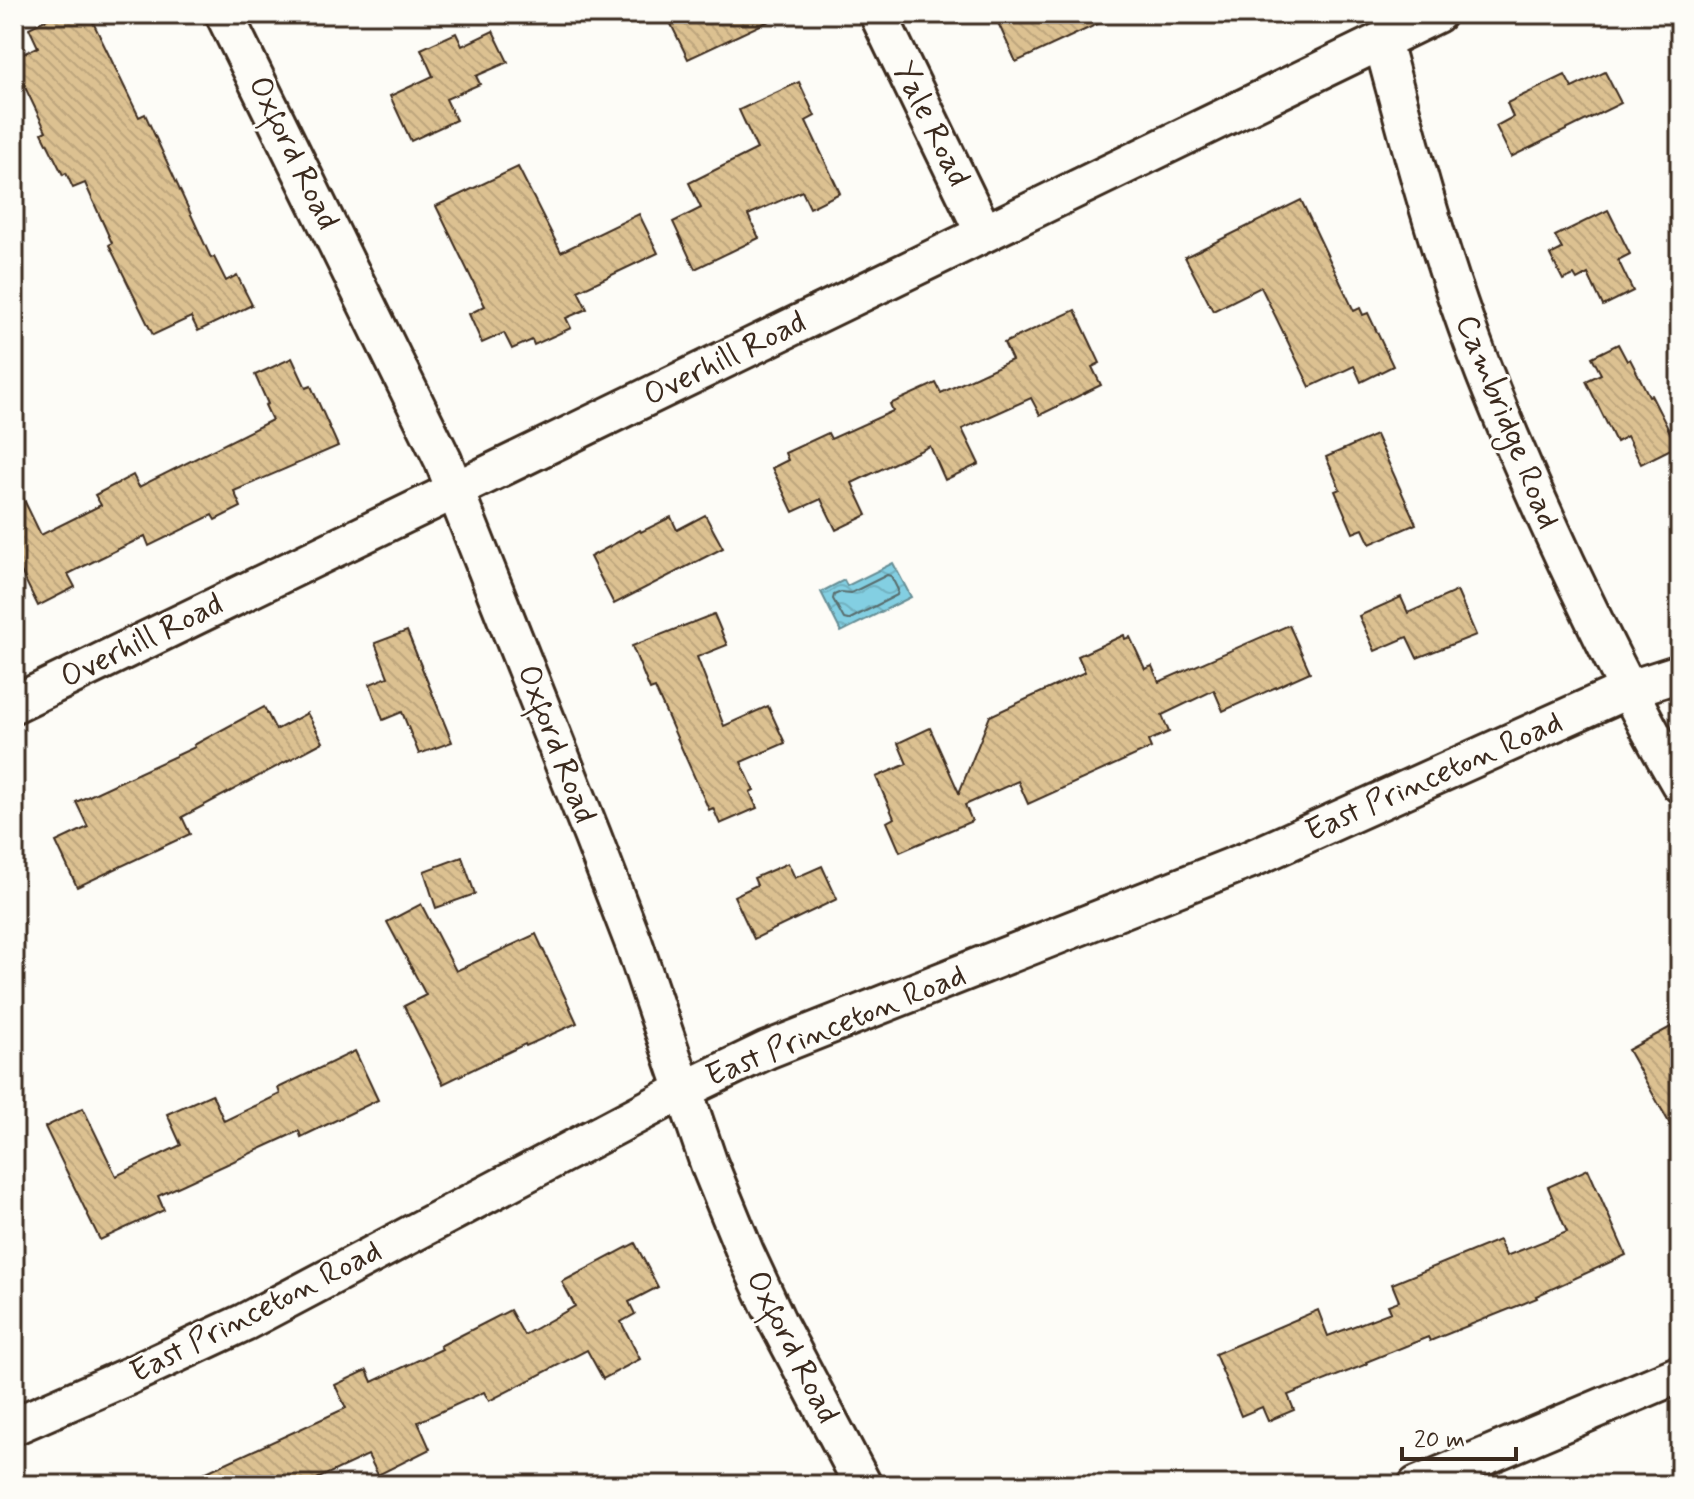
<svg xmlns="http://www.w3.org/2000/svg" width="1694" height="1499" viewBox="0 0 1694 1499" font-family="Mynerve,sans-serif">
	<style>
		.water { fill: url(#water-waves); stroke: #668d94; stroke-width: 2 }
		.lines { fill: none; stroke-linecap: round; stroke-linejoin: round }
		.shore { stroke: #586c6c; stroke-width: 2 }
		.building { fill: url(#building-back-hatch); stroke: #3b2a1e; stroke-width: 2 }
		.minor-casing { stroke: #3b2a1e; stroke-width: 42 }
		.minor { stroke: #fdfcf7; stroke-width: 36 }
		.labels { text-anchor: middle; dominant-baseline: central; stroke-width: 6; stroke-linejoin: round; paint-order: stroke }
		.street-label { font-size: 32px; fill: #3b2a1e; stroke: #fdfcf7 }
	</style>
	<defs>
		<pattern id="water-waves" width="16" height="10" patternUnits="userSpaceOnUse" patternTransform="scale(2)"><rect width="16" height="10" fill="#83cfe2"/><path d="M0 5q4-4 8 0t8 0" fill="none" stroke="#72b2c1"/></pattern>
		<pattern id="building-back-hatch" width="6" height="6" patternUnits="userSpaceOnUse" patternTransform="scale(2)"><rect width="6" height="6" fill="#dcc191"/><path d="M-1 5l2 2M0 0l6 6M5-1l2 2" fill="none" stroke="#bea67d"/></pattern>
	</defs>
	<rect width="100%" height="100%" fill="#fdfcf7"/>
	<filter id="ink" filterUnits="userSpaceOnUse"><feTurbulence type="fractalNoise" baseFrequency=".0125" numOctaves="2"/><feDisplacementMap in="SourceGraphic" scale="16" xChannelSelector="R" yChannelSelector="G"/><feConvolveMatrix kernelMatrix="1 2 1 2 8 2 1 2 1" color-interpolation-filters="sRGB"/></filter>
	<g filter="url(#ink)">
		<!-- water -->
		<path class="water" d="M 893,563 L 911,597 L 841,632 L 821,592 L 844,580 L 847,586 Z"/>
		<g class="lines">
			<!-- shore -->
			<path class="shore" d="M 887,575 L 891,576 L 898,590 L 897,595 L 848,620 L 844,619 L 833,599 L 834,595 L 841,592 L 851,593 Z"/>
		</g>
		<!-- building -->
		<g class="building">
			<path d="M 57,14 L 89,14 L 139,117 L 145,114 L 211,258 L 214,257 L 226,281 L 237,275 L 252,305 L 198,331 L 191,317 L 153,335 L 109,245 L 112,243 L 85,183 L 73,188 L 66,173 L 63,175 L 42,133 L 46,131 L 14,64 L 14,58 L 38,47 L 29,28 Z"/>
			<path d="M 666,14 L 784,14 L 688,59 Z"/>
			<path d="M 994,14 L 1119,14 L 1016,62 Z"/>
			<path d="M 493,31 L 508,62 L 476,76 L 480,84 L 446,99 L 456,120 L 411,141 L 390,96 L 433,76 L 421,49 L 456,33 L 462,46 Z"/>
			<path d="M 1605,72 L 1621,103 L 1511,157 L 1496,126 L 1513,117 L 1507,103 L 1565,75 L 1572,88 Z"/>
			<path d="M 799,82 L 815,116 L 806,121 L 840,193 L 810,208 L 802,191 L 748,215 L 759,238 L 695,269 L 673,222 L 701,208 L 689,183 L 757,149 L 739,110 Z"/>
			<path d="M 518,167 L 561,252 L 639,214 L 658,253 L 578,291 L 587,309 L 566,318 L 571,328 L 534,345 L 532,340 L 512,349 L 504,333 L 482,343 L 469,314 L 485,306 L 436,206 Z"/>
			<path d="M 1301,200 L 1354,311 L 1360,308 L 1363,315 L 1368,313 L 1393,366 L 1361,382 L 1354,366 L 1310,387 L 1261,287 L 1213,311 L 1185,257 Z"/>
			<path d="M 1608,210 L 1630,254 L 1618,260 L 1633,291 L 1603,306 L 1588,274 L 1577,280 L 1574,275 L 1563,280 L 1550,255 L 1562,249 L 1555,236 Z"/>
			<path d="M 1075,310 L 1100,363 L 1092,367 L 1101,385 L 1040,415 L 1031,398 L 962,429 L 979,464 L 945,480 L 930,446 L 852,483 L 867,515 L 836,530 L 821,499 L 793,512 L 772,468 L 788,460 L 785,453 L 828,433 L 831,439 L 893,411 L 890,404 L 936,383 L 941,393 L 1012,360 L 1004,343 Z"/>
			<path d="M 1618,344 L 1627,361 L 1630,359 L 1649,396 L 1651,395 L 1677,446 L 1641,464 L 1627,436 L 1616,442 L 1586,381 L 1601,374 L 1592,357 Z"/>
			<path d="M 292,358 L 306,388 L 311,386 L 338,446 L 234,491 L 241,507 L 215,520 L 212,515 L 149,546 L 145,536 L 68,574 L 75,587 L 38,606 L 14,557 L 14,479 L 41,535 L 101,505 L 95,495 L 133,475 L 139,487 L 272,420 L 265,405 L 268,404 L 255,375 Z"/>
			<path d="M 1376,435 L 1416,524 L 1370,544 L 1363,529 L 1353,533 L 1335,491 L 1340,489 L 1326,457 Z"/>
			<path d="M 705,515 L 723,548 L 614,604 L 590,557 L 640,530 L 641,532 L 671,517 L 677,530 Z"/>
			<path d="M 1457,591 L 1476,635 L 1417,658 L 1407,637 L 1375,651 L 1359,616 L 1401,597 L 1408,613 Z"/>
			<path d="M 714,614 L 727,645 L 697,657 L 724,726 L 768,706 L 785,743 L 741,762 L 754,790 L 750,792 L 757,808 L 720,824 L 713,808 L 709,810 L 655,688 L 650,690 L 632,646 Z"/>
			<path d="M 1289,625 L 1310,672 L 1223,711 L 1214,690 L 1162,715 L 1169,732 L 1148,741 L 1151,748 L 1028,804 L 1018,781 L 965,805 L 972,821 L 900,852 L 887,822 L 894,818 L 876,777 L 907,764 L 898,743 L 930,728 L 959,793 L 990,716 L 1085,672 L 1078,656 L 1124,635 L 1125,639 L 1130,637 L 1145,669 L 1152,666 L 1159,682 Z"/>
			<path d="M 407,631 L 452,742 L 419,754 L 402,712 L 383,720 L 370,684 L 388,677 L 375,643 Z"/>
			<path d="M 264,707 L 276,730 L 307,713 L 323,742 L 182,817 L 190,834 L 77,887 L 56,842 L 88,827 L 76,802 L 195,747 L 194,745 Z"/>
			<path d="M 462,857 L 475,894 L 436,908 L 424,871 Z"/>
			<path d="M 788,863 L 795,878 L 822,866 L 837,899 L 754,939 L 734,896 L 757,885 L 754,878 Z"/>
			<path d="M 421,904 L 456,971 L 536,934 L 577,1023 L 526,1046 L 525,1044 L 443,1084 L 404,1006 L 426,995 L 387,922 Z"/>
			<path d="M 1680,1022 L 1680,1142 L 1628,1050 Z"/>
			<path d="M 355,1051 L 378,1100 L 301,1137 L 299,1131 L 158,1196 L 164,1210 L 100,1240 L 45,1127 L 83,1108 L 116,1176 L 181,1145 L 167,1114 L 212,1094 L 224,1121 L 280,1094 L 278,1088 Z"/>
			<path d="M 1588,1169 L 1626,1255 L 1536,1296 L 1537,1298 L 1430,1341 L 1428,1337 L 1366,1362 L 1367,1364 L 1288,1395 L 1294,1410 L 1268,1421 L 1262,1407 L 1241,1416 L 1215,1354 L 1318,1310 L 1328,1336 L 1391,1312 L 1388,1305 L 1399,1301 L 1392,1284 L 1499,1240 L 1506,1256 L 1567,1232 L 1548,1187 Z"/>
			<path d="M 635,1243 L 658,1287 L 629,1302 L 635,1314 L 621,1322 L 640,1359 L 603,1379 L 587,1350 L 489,1401 L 484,1392 L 418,1422 L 430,1449 L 378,1475 L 368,1455 L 304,1485 L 178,1485 L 346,1408 L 335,1385 L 367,1370 L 372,1382 L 442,1349 L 440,1346 L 510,1310 L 524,1335 L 575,1306 L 562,1282 Z"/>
		</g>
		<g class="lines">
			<defs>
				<g id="minor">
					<path d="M 224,14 L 443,460 L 592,835 L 634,944 L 709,1164 L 745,1252 L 778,1323 L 863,1485"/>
					<path d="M 878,14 L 984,233"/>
					<path d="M 1382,41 C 1406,129 1429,218 1459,304 C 1489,392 1527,478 1566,562 C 1602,638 1638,712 1680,784"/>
					<path d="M 14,704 L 1437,14"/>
					<path d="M 14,1426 L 129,1376 L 245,1322 L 684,1090 L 767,1050 L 1251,859 L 1627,690 L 1680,673"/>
					<path d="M 1417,1485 L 1680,1374"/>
				</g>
			</defs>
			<!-- minor casing -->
			<use href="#minor" class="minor-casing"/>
			<!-- minor -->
			<use href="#minor" class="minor"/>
		</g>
	</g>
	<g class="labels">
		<!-- street labels -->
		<g class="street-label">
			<text transform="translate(931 124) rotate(64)">Yale Road</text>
			<text transform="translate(293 153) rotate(64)">Oxford Road</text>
			<text transform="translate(725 359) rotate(-26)">Overhill Road</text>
			<text transform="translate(1507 422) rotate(68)">Cambridge Road</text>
			<text transform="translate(142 641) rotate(-26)">Overhill Road</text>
			<text transform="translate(556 744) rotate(69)">Oxford Road</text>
			<text transform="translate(1434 777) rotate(-24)">East Princeton Road</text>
			<text transform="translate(836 1026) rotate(-22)">East Princeton Road</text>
			<text transform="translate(256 1312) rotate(-27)">East Princeton Road</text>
			<text transform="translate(792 1347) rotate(63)">Oxford Road</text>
		</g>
	</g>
	<!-- margin -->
	<rect width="1694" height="1499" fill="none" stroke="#fdfcf7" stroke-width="48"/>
	<rect x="24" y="24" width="1646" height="1451" fill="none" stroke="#3b2a1e" stroke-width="3" filter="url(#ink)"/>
	<!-- scale -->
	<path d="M1402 1447v12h114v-12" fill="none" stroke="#3b2a1e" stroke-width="4"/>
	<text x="1414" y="1447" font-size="24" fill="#3b2a1e" stroke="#fdfcf7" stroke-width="6" paint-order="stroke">20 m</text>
</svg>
